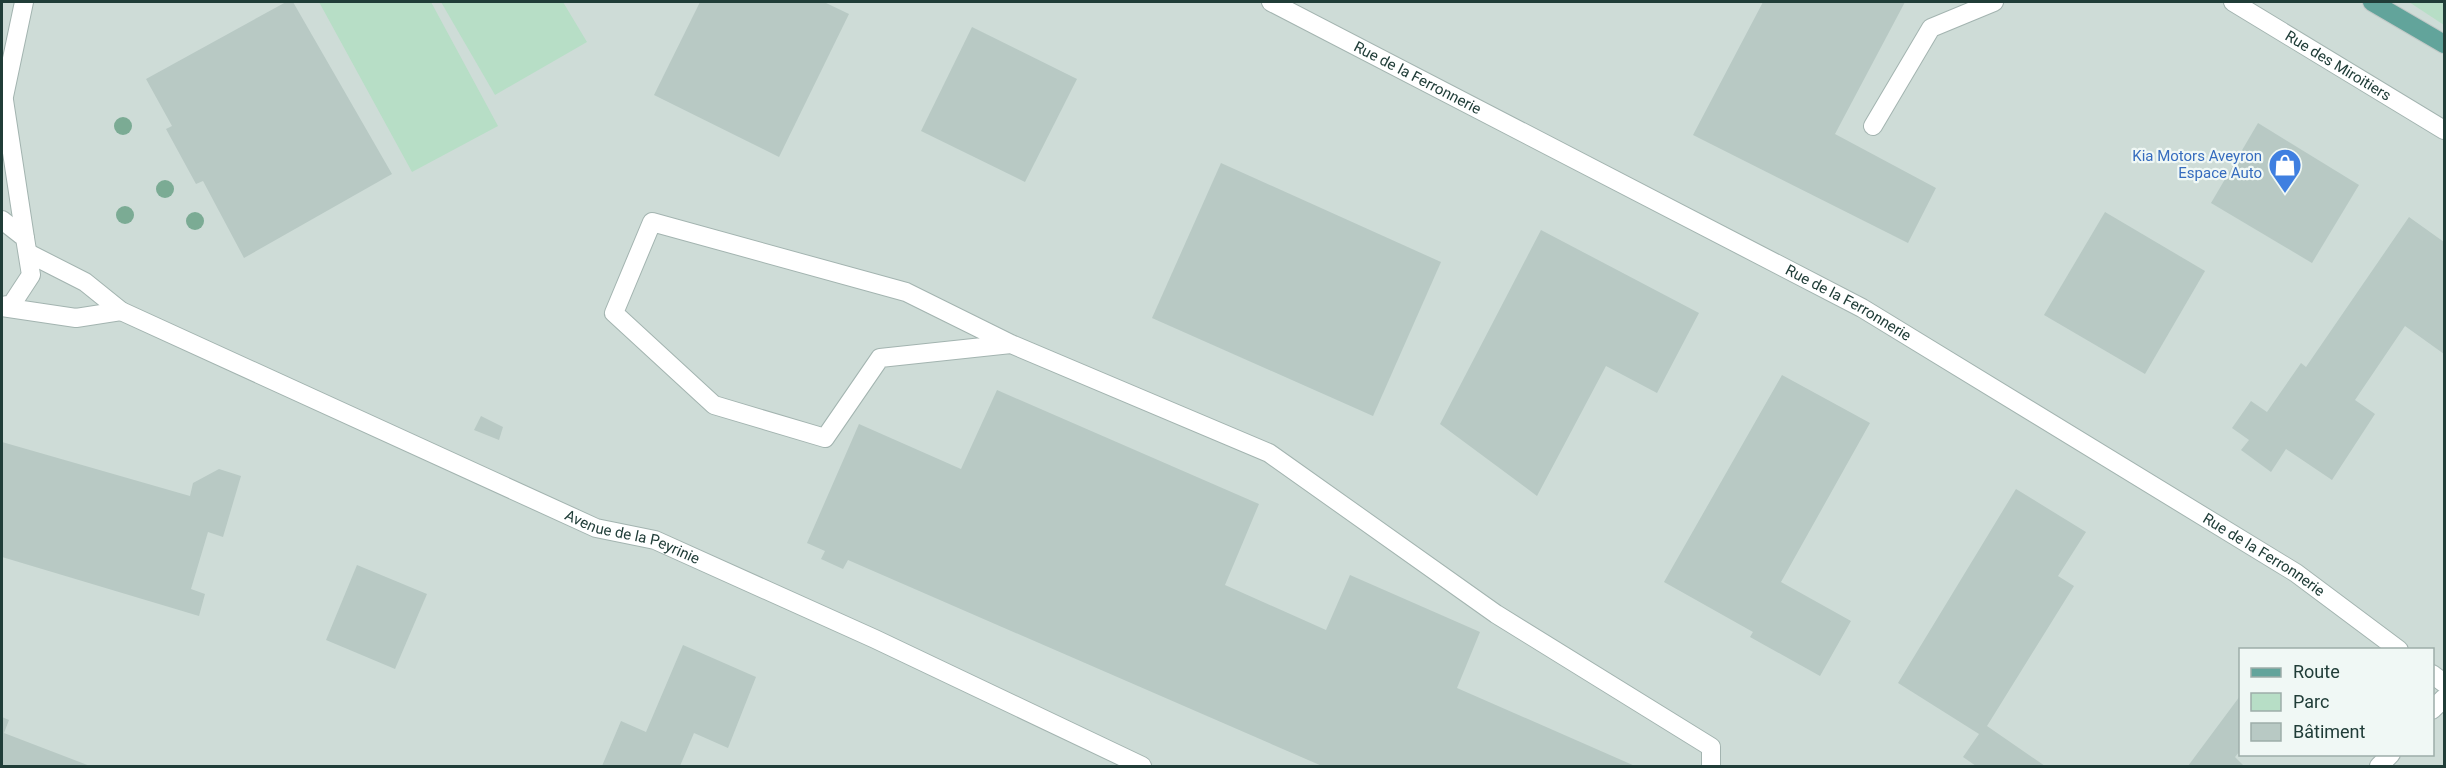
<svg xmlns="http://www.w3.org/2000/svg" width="2446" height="768" viewBox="0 0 2446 768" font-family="Roboto,sans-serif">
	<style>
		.built { fill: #cedcd7; fill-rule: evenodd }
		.green { fill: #b7dec6 }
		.building { fill: #b8c9c4 }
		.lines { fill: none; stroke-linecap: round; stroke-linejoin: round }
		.lane-casing { stroke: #a3b4b0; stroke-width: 20 }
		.street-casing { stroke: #a3b4b0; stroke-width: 20 }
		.primary-casing { stroke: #c1c9c7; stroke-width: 20 }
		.lane { stroke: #fff; stroke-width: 18 }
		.street { stroke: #fff; stroke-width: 18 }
		.primary { stroke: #62a49b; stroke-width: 18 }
		.tree { fill: #7bab94 }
		.labels { text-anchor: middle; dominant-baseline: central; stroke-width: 4.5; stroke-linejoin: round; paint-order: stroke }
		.street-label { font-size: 15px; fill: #203d38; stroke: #f0f8f5 }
		.shop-label { font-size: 15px; fill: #366cbe; stroke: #f0f8f5; text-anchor: end }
	</style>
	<rect width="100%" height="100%" fill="#e0ece8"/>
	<!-- built -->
	<path class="built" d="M 2,2 L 2444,2 L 2444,766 L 2,766 ZM 2240,650 L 2432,650 L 2432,754 L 2240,754 Z"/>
	<!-- green -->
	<g class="green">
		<path d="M 319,2 L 431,2 L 498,126 L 412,172 Z"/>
		<path d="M 441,2 L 563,2 L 587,42 L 495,95 Z"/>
		<path d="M 2409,2 L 2444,2 L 2444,25 Z"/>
	</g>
	<!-- building -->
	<g class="building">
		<path d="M 286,2 L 293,2 L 392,174 L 244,258 L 203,181 L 196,184 L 166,129 L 172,126 L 146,79 Z"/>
		<path d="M 700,2 L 824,2 L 849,14 L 779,157 L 654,95 Z"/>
		<path d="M 1763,2 L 1905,2 L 1835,134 L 1936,188 L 1908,243 L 1693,135 Z"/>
		<path d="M 972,27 L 1077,79 L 1025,182 L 921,131 Z"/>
		<path d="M 2258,123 L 2359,185 L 2312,263 L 2211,203 Z"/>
		<path d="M 1221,163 L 1441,262 L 1373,416 L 1152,318 Z"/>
		<path d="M 2105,212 L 2205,271 L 2145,374 L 2044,315 Z"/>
		<path d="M 2409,217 L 2444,242 L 2444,354 L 2405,326 L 2355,400 L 2375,414 L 2332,480 L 2286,449 L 2271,472 L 2241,450 L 2249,440 L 2232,428 L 2251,401 L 2267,412 L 2301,363 L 2306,367 Z"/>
		<path d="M 1541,230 L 1699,313 L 1657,393 L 1606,366 L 1537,496 L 1440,424 Z"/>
		<path d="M 1782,375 L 1870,423 L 1781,582 L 1851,621 L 1820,676 L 1750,637 L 1753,632 L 1664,582 Z"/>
		<path d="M 997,390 L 1259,504 L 1225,585 L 1326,630 L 1350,575 L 1480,632 L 1457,688 L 1635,766 L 1322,766 L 848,560 L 843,569 L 821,559 L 825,551 L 807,543 L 859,424 L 961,469 Z"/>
		<path d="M 481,416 L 503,427 L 499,440 L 474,430 Z"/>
		<path d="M 2,442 L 190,496 L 193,483 L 219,469 L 241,476 L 223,537 L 208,532 L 191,589 L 205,594 L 199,616 L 2,557 Z"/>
		<path d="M 2016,489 L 2086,532 L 2058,576 L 2074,586 L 1987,726 L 2045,766 L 1976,766 L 1963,757 L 1979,734 L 1898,683 Z"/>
		<path d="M 357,565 L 427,594 L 395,669 L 326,640 Z"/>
		<path d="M 683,645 L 756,677 L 728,748 L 694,733 L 680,766 L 602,766 L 621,721 L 646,732 Z"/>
		<path d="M 2240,696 L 2240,751 L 2235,757 L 2244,766 L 2188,766 Z"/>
		<path d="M 2,717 L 9,720 L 4,733 L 90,766 L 2,766 Z"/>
	</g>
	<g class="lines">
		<defs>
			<g id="lane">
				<path d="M 1873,126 L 1931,28 L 1994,2"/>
				<path d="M 1011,344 L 880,358 L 825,438 L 714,405 L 614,313 L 652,222 L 906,292 L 1011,344 L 1269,453 L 1496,614 L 1711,747 L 1711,766"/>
				<path d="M 2432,710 L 2444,698"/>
				<path d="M 2379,766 L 2391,754"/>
			</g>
			<g id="street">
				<path id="s1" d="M 1271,2 L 1862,308 L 2296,573 L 2399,650"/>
				<path id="s2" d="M 2233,2 L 2444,130"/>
				<path d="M 4,100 L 25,238"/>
				<path d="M 2,106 L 24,2"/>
				<path d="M 2,220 L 25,238 L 31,275 L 12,304 L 2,306"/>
				<path id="s3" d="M 28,253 L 85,282 L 121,311 L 596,528 L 655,540 L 875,639 L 1142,766"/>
				<path d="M 2,307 L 76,318 L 121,311"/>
				<path d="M 2432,674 L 2444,683"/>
			</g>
			<path id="primary" d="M 2372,2 L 2444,44"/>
		</defs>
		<!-- lane casing -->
		<use href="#lane" class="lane-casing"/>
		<!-- street casing -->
		<use href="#street" class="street-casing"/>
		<!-- primary casing -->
		<use href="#primary" class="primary-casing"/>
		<!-- lane -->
		<use href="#lane" class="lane"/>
		<!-- street -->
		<use href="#street" class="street"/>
		<!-- primary -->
		<use href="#primary" class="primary"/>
	</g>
	<!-- trees -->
	<g class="tree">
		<circle cx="123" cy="126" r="9"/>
		<circle cx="165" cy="189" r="9"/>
		<circle cx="125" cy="215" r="9"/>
		<circle cx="195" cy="221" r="9"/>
	</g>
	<!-- icons -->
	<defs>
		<symbol id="shop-pin" viewBox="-11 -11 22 30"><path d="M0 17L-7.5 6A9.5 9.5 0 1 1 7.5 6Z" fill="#3f7fe0" stroke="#f0f8f5"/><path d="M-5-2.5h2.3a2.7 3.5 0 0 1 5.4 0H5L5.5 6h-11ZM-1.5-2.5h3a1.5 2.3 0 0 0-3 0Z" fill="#fff"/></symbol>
	</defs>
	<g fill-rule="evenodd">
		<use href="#shop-pin" x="2266" y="146" width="38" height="52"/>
	</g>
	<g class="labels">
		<!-- street labels -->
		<g class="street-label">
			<text stroke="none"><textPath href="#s2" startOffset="123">Rue des Miroitiers</textPath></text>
			<text stroke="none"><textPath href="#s1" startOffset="165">Rue de la Ferronnerie</textPath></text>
			<text stroke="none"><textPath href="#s1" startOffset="651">Rue de la Ferronnerie</textPath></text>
			<text stroke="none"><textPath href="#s3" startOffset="670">Avenue de la Peyrinie</textPath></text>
			<text stroke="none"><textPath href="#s1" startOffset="1137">Rue de la Ferronnerie</textPath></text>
		</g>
		<!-- shop labels -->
		<g class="shop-label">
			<text x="2262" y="156">Kia Motors Aveyron<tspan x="2262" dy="17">Espace Auto</tspan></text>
		</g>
	</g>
	<!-- border -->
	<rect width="2446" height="768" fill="none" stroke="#203d38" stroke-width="6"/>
	<!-- legend -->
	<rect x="2239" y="648" width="195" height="108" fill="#f0f8f5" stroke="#9dada9" stroke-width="1.5"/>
	<rect x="2251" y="668" width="30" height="9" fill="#62a49b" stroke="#9dada9" stroke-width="1.5"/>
	<text x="2293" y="678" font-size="18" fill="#203d38">Route</text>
	<rect x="2251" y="693" width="30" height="18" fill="#b7dec6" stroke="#9dada9" stroke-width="1.5"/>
	<text x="2293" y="708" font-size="18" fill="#203d38">Parc</text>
	<rect x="2251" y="723" width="30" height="18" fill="#b8c9c4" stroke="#9dada9" stroke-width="1.5"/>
	<text x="2293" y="738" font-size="18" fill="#203d38">Bâtiment</text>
</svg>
